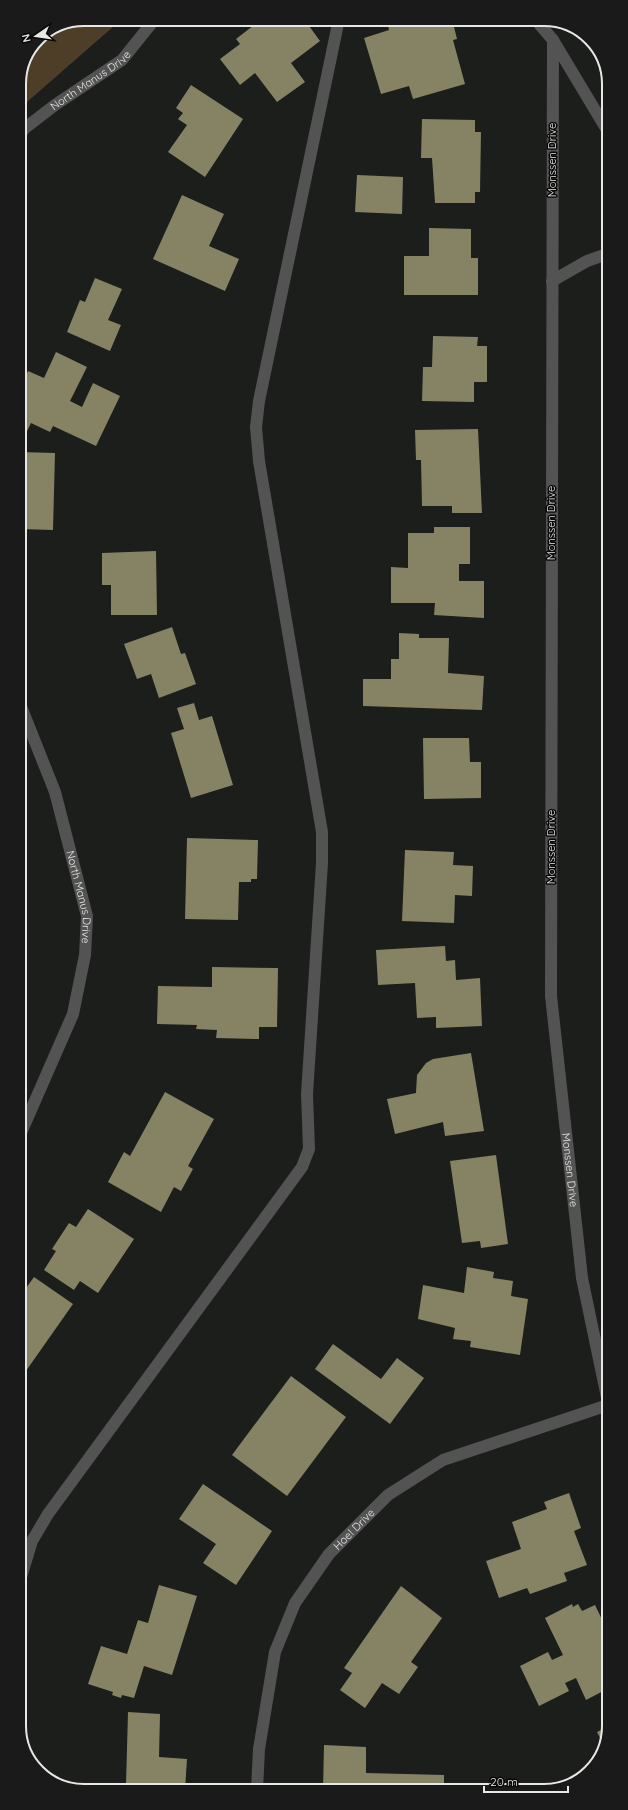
<svg xmlns="http://www.w3.org/2000/svg" width="628" height="1810" viewBox="0 0 628 1810" font-family="Quicksand,sans-serif">
	<style>
		.forest { fill: #4f3e27 }
		.building { fill: #868365 }
		.lines { fill: none; stroke-linecap: round; stroke-linejoin: round }
		.lane { stroke: #525352; stroke-width: 12 }
		.street { stroke: #525352; stroke-width: 12 }
		.labels { text-anchor: middle; dominant-baseline: central; stroke-width: 3; stroke-linejoin: round; paint-order: stroke }
		.street-label { font-size: 11px; fill: #e7e8e6; stroke: #070807 }
		.rim { fill: none; stroke: #e7e8e6; stroke-width: 2 }
	</style>
	<rect width="100%" height="100%" fill="#1c1e1b"/>
	<!-- forest -->
	<path class="forest" d="M 84,19 L 122,19 L 19,109 L 19,80 L 38,38 Z"/>
	<!-- building -->
	<g class="building">
		<path d="M 262,19 L 304,19 L 320,41 L 291,63 L 305,82 L 277,102 L 255,73 L 240,85 L 220,59 L 240,44 L 236,39 Z"/>
		<path d="M 387,19 L 452,19 L 457,39 L 453,40 L 465,84 L 413,99 L 409,86 L 381,94 L 364,38 L 389,30 Z"/>
		<path d="M 191,85 L 243,119 L 205,177 L 168,152 L 187,125 L 178,119 L 183,113 L 176,108 Z"/>
		<path d="M 422,119 L 475,120 L 475,132 L 481,132 L 480,192 L 475,192 L 475,203 L 435,203 L 432,158 L 421,158 Z"/>
		<path d="M 357,175 L 403,177 L 402,214 L 355,212 Z"/>
		<path d="M 182,195 L 224,214 L 209,246 L 239,259 L 225,291 L 153,259 Z"/>
		<path d="M 429,228 L 471,229 L 471,258 L 478,258 L 478,295 L 404,295 L 404,256 L 429,256 Z"/>
		<path d="M 95,278 L 122,289 L 108,320 L 121,325 L 110,351 L 67,332 L 80,300 L 85,302 Z"/>
		<path d="M 433,336 L 478,337 L 477,346 L 487,346 L 487,382 L 474,382 L 474,402 L 422,401 L 423,367 L 432,367 Z"/>
		<path d="M 56,352 L 87,367 L 70,401 L 82,407 L 93,383 L 120,396 L 96,446 L 53,426 L 50,432 L 31,423 L 25,435 L 20,432 L 20,374 L 26,376 L 28,371 L 44,378 Z"/>
		<path d="M 478,429 L 482,513 L 452,513 L 452,506 L 422,506 L 421,460 L 416,460 L 415,430 Z"/>
		<path d="M 20,452 L 55,453 L 53,530 L 20,529 Z"/>
		<path d="M 434,527 L 470,527 L 470,564 L 459,564 L 459,581 L 484,581 L 484,618 L 434,615 L 435,603 L 391,603 L 391,567 L 408,568 L 408,533 L 434,533 Z"/>
		<path d="M 156,551 L 157,615 L 111,615 L 111,585 L 102,585 L 102,553 Z"/>
		<path d="M 172,627 L 181,654 L 185,653 L 196,684 L 159,698 L 151,674 L 137,679 L 124,644 Z"/>
		<path d="M 399,633 L 419,634 L 419,638 L 449,638 L 448,673 L 484,676 L 482,710 L 363,706 L 363,679 L 391,679 L 391,659 L 399,659 Z"/>
		<path d="M 194,703 L 199,720 L 212,716 L 233,785 L 191,798 L 171,733 L 184,729 L 177,708 Z"/>
		<path d="M 423,738 L 469,738 L 470,762 L 481,762 L 481,798 L 424,799 Z"/>
		<path d="M 187,838 L 258,840 L 257,879 L 251,879 L 251,882 L 239,882 L 238,920 L 185,919 Z"/>
		<path d="M 405,850 L 454,852 L 453,865 L 473,866 L 472,896 L 455,895 L 454,923 L 402,921 Z"/>
		<path d="M 445,946 L 446,961 L 455,960 L 456,980 L 480,978 L 482,1026 L 436,1028 L 436,1017 L 417,1018 L 415,983 L 378,985 L 376,950 Z"/>
		<path d="M 212,967 L 278,968 L 277,1027 L 259,1027 L 259,1039 L 216,1038 L 217,1030 L 196,1029 L 197,1025 L 157,1024 L 158,986 L 212,987 Z"/>
		<path d="M 471,1053 L 484,1131 L 445,1136 L 443,1122 L 395,1134 L 387,1099 L 416,1093 L 417,1075 L 426,1063 L 433,1059 Z"/>
		<path d="M 165,1092 L 214,1119 L 188,1166 L 193,1169 L 181,1191 L 174,1187 L 161,1212 L 108,1182 L 124,1152 L 130,1156 Z"/>
		<path d="M 496,1155 L 508,1244 L 481,1248 L 480,1241 L 462,1243 L 450,1161 Z"/>
		<path d="M 88,1209 L 134,1239 L 98,1293 L 80,1281 L 74,1290 L 44,1270 L 56,1251 L 52,1249 L 69,1223 L 76,1227 Z"/>
		<path d="M 467,1267 L 494,1272 L 493,1278 L 513,1281 L 511,1296 L 528,1299 L 520,1355 L 470,1347 L 471,1341 L 453,1339 L 455,1328 L 418,1319 L 423,1285 L 464,1293 Z"/>
		<path d="M 34,1277 L 73,1304 L 21,1378 L 21,1295 Z"/>
		<path d="M 333,1344 L 381,1379 L 397,1358 L 424,1378 L 390,1424 L 315,1369 Z"/>
		<path d="M 291,1376 L 346,1417 L 287,1496 L 232,1455 Z"/>
		<path d="M 203,1484 L 272,1531 L 236,1585 L 203,1563 L 216,1544 L 179,1519 Z"/>
		<path d="M 569,1493 L 581,1528 L 574,1531 L 587,1565 L 564,1573 L 567,1581 L 530,1594 L 527,1588 L 499,1598 L 486,1561 L 521,1549 L 512,1522 L 547,1509 L 544,1502 Z"/>
		<path d="M 159,1585 L 197,1596 L 172,1675 L 144,1666 L 134,1698 L 122,1695 L 121,1698 L 112,1695 L 113,1692 L 88,1684 L 101,1646 L 127,1654 L 138,1620 L 148,1623 Z"/>
		<path d="M 401,1586 L 442,1618 L 411,1662 L 418,1667 L 399,1694 L 382,1683 L 365,1708 L 340,1690 L 352,1673 L 344,1668 Z"/>
		<path d="M 572,1604 L 573,1607 L 578,1604 L 582,1611 L 595,1605 L 609,1634 L 609,1688 L 586,1700 L 576,1678 L 565,1683 L 569,1691 L 539,1706 L 520,1666 L 548,1652 L 552,1660 L 563,1655 L 545,1618 Z"/>
		<path d="M 128,1712 L 160,1714 L 159,1757 L 187,1759 L 185,1790 L 111,1791 L 111,1784 L 126,1785 Z"/>
		<path d="M 609,1726 L 609,1727 L 603,1744 L 597,1732 Z"/>
		<path d="M 324,1745 L 366,1747 L 366,1773 L 444,1775 L 444,1789 L 323,1790 Z"/>
	</g>
	<g class="lines">
		<!-- lane -->
		<path class="lane" d="M 21,1577 L 32,1541 L 48,1514 L 302,1167 L 309,1149 L 307,1094 L 322,863 L 322,832 L 259,461 L 256,427 L 259,401 L 339,19"/>
		<!-- street -->
		<g class="street">
			<path d="M 535,19 L 553,40 L 607,130"/>
			<path id="s1" d="M 553,40 L 551,996 L 582,1278 L 609,1407"/>
			<path id="s2" d="M 19,136 L 25,128 L 55,105 L 122,60 L 155,19"/>
			<path d="M 552,281 L 587,261 L 607,254"/>
			<path id="s3" d="M 20,704 L 55,792 L 87,916 L 85,955 L 73,1014 L 20,1135"/>
			<path id="s4" d="M 257,1790 L 259,1749 L 275,1652 L 295,1603 L 329,1554 L 388,1495 L 443,1460 L 608,1405"/>
		</g>
	</g>
	<g class="labels">
		<!-- street labels -->
		<g class="street-label">
			<text stroke="none"><textPath href="#s2" startOffset="91">North Manus Drive</textPath></text>
			<text transform="translate(552 160) rotate(-90)">Monssen Drive</text>
			<text transform="translate(551 523) rotate(-90)">Monssen Drive</text>
			<text transform="translate(551 847) rotate(-90)">Monssen Drive</text>
			<text stroke="none"><textPath href="#s3" startOffset="203">North Manus Drive</textPath></text>
			<text stroke="none"><textPath href="#s1" startOffset="1131">Monssen Drive</textPath></text>
			<text stroke="none"><textPath href="#s4" startOffset="287">Hoel Drive</textPath></text>
		</g>
	</g>
	<!-- crop -->
	<path d="M0 0H628V1810H0ZM84 26H544A58 58 0 0 1 602 84V1726A58 58 0 0 1 544 1784H84A58 58 0 0 1 26 1726V84A58 58 0 0 1 84 26Z" fill="#191a19" fill-rule="evenodd"/>
	<path class="rim" d="M84 26H544A58 58 0 0 1 602 84V1726A58 58 0 0 1 544 1784H84A58 58 0 0 1 26 1726V84A58 58 0 0 1 84 26Z"/>
	<!-- north arrow -->
	<g transform="translate(36 36) rotate(257)" stroke="#070807" stroke-width="3" paint-order="stroke">
	<path d="M0-3L7 15L0 10L-7 15Z" fill="#e7e8e6"/>
	<text y="-6" font-size="11" font-weight="bold" text-anchor="middle" fill="#e7e8e6">N</text>
	</g>
	<!-- scale -->
	<path d="M484 1786v6h84v-6" fill="none" stroke="#e7e8e6" stroke-width="2"/>
	<text x="490" y="1786" font-size="12" fill="#e7e8e6" stroke="#070807" stroke-width="3" paint-order="stroke">20 m</text>
</svg>
